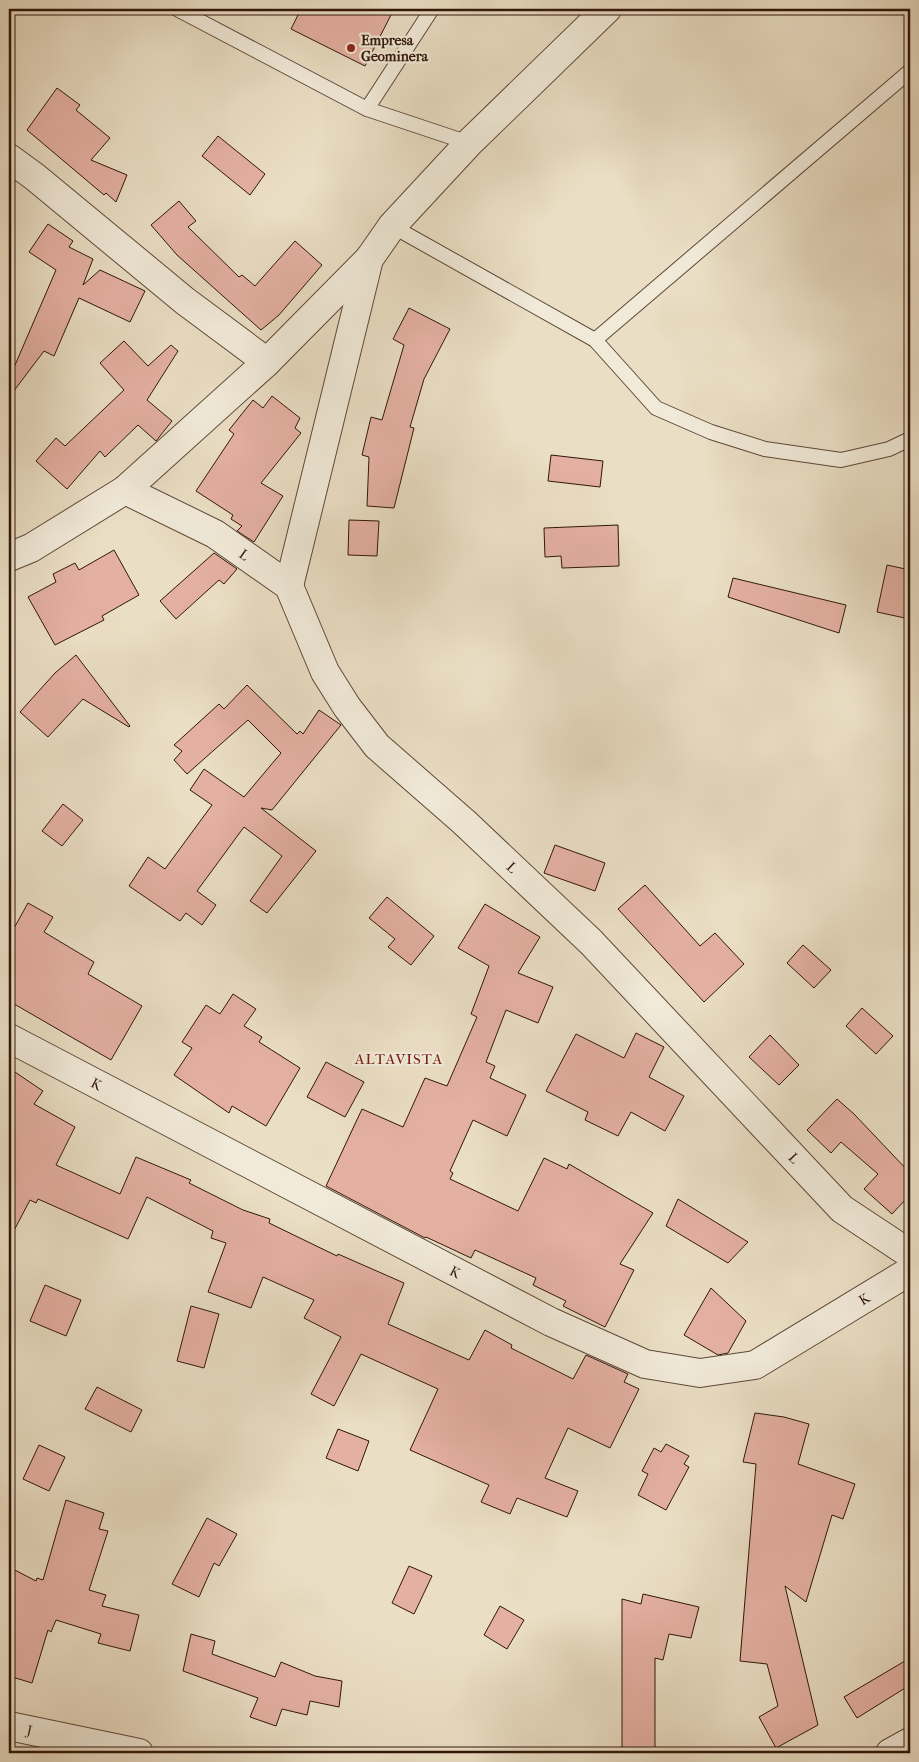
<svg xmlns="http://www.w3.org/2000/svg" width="919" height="1762" viewBox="0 0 919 1762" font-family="'IM FELL French Canon',serif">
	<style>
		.building { fill: #e4b0a2; stroke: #30160a }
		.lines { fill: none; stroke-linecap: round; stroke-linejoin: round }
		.service-casing { stroke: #5e4838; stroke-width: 16 }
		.minor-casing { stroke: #5e4838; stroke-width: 30 }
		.service { stroke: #f1ead9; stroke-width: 14 }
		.minor { stroke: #f1ead9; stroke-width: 28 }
		.poi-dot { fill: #8f2418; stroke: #f1ead9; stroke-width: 2 }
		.labels { text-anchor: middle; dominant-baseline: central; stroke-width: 4.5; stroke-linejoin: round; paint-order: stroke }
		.poi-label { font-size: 14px; font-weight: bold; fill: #30160a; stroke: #f1ead9; text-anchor: start }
		.street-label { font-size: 14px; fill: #30160a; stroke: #f1ead9 }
		.neighbourhood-label { font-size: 15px; letter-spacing: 1px; fill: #7a1f14; stroke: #f1ead9 }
	</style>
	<rect width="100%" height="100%" fill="#eadec4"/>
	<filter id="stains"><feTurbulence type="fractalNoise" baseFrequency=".004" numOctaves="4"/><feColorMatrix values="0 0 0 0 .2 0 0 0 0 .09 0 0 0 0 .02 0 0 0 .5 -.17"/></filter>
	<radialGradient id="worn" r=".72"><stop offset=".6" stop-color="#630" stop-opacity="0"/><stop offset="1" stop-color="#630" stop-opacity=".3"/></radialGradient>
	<!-- building -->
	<g class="building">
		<path d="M 301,9 L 394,9 L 365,66 L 291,29 Z"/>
		<path d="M 57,88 L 80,105 L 76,110 L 110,138 L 91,160 L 127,175 L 116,202 L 106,193 L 104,195 L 27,130 Z"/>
		<path d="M 218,136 L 265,174 L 250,195 L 202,156 Z"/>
		<path d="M 179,201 L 196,221 L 188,227 L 239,277 L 242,275 L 255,286 L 295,241 L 322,265 L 279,315 L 261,330 L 177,255 L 151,225 Z"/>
		<path d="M 48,224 L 73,241 L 69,247 L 93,259 L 83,285 L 100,270 L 145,291 L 130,322 L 79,298 L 54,356 L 44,351 L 13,392 L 9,389 L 9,379 L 56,270 L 29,252 Z"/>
		<path d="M 409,308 L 450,329 L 424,379 L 410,427 L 414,428 L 394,508 L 367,506 L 369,457 L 362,455 L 371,417 L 382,420 L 404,345 L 393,339 Z"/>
		<path d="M 124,341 L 148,366 L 171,345 L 178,351 L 147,400 L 172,421 L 156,441 L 138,425 L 105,457 L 100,451 L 67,489 L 36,461 L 56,438 L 65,446 L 124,390 L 100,363 Z"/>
		<path d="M 272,396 L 300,418 L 295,428 L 301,433 L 261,483 L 283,496 L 254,542 L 237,531 L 242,526 L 231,519 L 233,515 L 196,491 L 234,434 L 229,430 L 253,400 L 263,408 Z"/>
		<path d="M 551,455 L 603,461 L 600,487 L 548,481 Z"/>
		<path d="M 349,520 L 379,521 L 377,556 L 348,555 Z"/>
		<path d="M 618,525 L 619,566 L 562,568 L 561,556 L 545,557 L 544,528 Z"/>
		<path d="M 114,550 L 139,595 L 102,616 L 104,620 L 55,645 L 28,597 L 56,582 L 53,574 L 75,563 L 79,570 Z"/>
		<path d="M 214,553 L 237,569 L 224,584 L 219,580 L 176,619 L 160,601 Z"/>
		<path d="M 887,565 L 910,570 L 910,596 L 905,618 L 877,612 Z"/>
		<path d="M 733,578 L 846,605 L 839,633 L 728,597 Z"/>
		<path d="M 76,655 L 130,726 L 129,727 L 83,699 L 48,737 L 20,712 L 55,673 Z"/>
		<path d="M 247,685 L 297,734 L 300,731 L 303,734 L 319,710 L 341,725 L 272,810 L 261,808 L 316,851 L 267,913 L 250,901 L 282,856 L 244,827 L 197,891 L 216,905 L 202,925 L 186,913 L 180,921 L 129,886 L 148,857 L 165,869 L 212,805 L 190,790 L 204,769 L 244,797 L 281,753 L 248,720 L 187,774 L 174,760 L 182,751 L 174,745 L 219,704 L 224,709 Z"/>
		<path d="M 63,804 L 83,820 L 62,846 L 42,831 Z"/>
		<path d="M 555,845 L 605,863 L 595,891 L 544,873 Z"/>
		<path d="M 645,885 L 700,946 L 715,933 L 744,964 L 704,1002 L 618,909 Z"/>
		<path d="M 387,897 L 434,936 L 411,965 L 388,947 L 395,939 L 369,918 Z"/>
		<path d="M 28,903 L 53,917 L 44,932 L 94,962 L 88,974 L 142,1006 L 111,1060 L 9,1001 L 9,937 Z"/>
		<path d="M 485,904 L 540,937 L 518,973 L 553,987 L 538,1023 L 506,1010 L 486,1062 L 495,1066 L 490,1078 L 526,1095 L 507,1136 L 473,1120 L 450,1171 L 453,1173 L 450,1179 L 518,1211 L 544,1158 L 567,1169 L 569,1164 L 653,1213 L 620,1264 L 634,1270 L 605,1327 L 563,1306 L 566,1301 L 533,1285 L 536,1278 L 475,1250 L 471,1258 L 426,1237 L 425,1238 L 326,1186 L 362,1109 L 403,1127 L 425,1078 L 447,1086 L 477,1017 L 471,1014 L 489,966 L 458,948 Z"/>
		<path d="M 803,945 L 831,970 L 814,988 L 787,963 Z"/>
		<path d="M 233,994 L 256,1009 L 244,1026 L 262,1037 L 259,1042 L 300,1068 L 266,1126 L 232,1106 L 229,1113 L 174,1075 L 192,1048 L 182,1042 L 206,1005 L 220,1014 Z"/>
		<path d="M 862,1008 L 893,1036 L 876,1054 L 846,1026 Z"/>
		<path d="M 636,1033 L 664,1047 L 649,1077 L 684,1096 L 665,1131 L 631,1112 L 618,1136 L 585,1120 L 588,1112 L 546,1091 L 576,1034 L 624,1058 Z"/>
		<path d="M 770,1035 L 799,1065 L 779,1085 L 749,1057 Z"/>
		<path d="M 326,1062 L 364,1082 L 345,1117 L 307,1097 Z"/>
		<path d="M 9,1068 L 43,1091 L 34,1104 L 75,1127 L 56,1165 L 120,1194 L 136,1157 L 191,1180 L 189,1183 L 243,1210 L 270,1219 L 269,1223 L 337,1256 L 338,1254 L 404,1283 L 388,1324 L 469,1360 L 485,1330 L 512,1345 L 511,1348 L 573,1379 L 586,1355 L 628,1374 L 624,1382 L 639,1389 L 610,1448 L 568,1428 L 545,1478 L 578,1491 L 567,1517 L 517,1498 L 510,1514 L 481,1502 L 489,1485 L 410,1450 L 438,1389 L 361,1354 L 334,1406 L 311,1394 L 341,1337 L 304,1318 L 314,1300 L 263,1277 L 251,1308 L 208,1292 L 226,1243 L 211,1238 L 213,1231 L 147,1197 L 128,1239 L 38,1199 L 36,1203 L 30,1200 L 9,1240 Z"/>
		<path d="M 837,1099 L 854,1114 L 910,1173 L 910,1201 L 907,1198 L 892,1214 L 864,1189 L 878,1174 L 841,1142 L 831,1153 L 807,1130 Z"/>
		<path d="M 678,1199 L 748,1242 L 728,1263 L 666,1226 Z"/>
		<path d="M 45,1285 L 81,1300 L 66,1336 L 30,1321 Z"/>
		<path d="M 711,1288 L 746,1321 L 728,1353 L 718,1355 L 684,1335 Z"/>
		<path d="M 191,1306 L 219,1314 L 204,1368 L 177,1361 Z"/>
		<path d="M 97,1387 L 142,1410 L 131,1432 L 85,1409 Z"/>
		<path d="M 755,1413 L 784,1417 L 809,1424 L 798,1464 L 855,1484 L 843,1519 L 832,1515 L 806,1602 L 785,1586 L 818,1725 L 776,1748 L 759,1717 L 778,1706 L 767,1664 L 740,1661 L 756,1464 L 743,1462 Z"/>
		<path d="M 338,1429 L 369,1441 L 358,1471 L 326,1458 Z"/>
		<path d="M 666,1444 L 689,1456 L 684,1464 L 689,1467 L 666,1510 L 638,1495 L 648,1474 L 642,1471 L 654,1448 L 661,1452 Z"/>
		<path d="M 39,1445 L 65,1457 L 49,1491 L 23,1479 Z"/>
		<path d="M 66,1500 L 104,1513 L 99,1529 L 108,1531 L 89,1590 L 106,1595 L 102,1606 L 139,1615 L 130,1651 L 98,1643 L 101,1634 L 56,1620 L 51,1632 L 48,1630 L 32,1683 L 9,1676 L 9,1567 L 36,1581 L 37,1578 L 43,1580 Z"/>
		<path d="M 207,1518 L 237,1534 L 219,1566 L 214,1563 L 199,1597 L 172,1584 Z"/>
		<path d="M 409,1566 L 432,1576 L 414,1614 L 392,1603 Z"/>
		<path d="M 643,1594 L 699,1607 L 691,1638 L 669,1634 L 663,1660 L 655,1658 L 655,1753 L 622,1753 L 622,1599 L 641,1604 Z"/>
		<path d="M 500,1606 L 524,1620 L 507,1649 L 484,1635 Z"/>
		<path d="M 191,1634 L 215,1641 L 212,1654 L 275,1677 L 281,1662 L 315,1676 L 342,1681 L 339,1707 L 310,1701 L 307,1715 L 282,1709 L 276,1726 L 250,1717 L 258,1698 L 183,1671 Z"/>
		<path d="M 910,1658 L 910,1685 L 857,1718 L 844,1697 Z"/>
	</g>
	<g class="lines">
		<defs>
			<g id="service">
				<path d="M 177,9 L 367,109"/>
				<path d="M 432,9 L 367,109 L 469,143"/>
				<path d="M 392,226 L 595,340 L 656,408 L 711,432 L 765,449 L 841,460 L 889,449 L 910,439"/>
				<path d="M 595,340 L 910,71"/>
			</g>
			<g id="minor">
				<path d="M 9,158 L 35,177 L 185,301 L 267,362"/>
				<path id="s1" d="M 125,490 L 215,534 L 289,586 L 325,672 L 347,707 L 377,746 L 464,822 L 591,942 L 842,1209 L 910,1254"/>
				<path d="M 9,557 L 31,548 L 125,490 L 267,362 L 369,259 L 392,226 L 469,143 L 607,9"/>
				<path d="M 289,586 L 369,259"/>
				<path id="s2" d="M 9,1038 L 551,1322 L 645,1364 L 700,1373 L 755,1365 L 910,1271"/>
				<path id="s3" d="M 9,1726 L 139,1753"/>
				<path d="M 890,1753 L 910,1742"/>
			</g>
		</defs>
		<!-- service casing -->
		<use href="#service" class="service-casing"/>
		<!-- minor casing -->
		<use href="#minor" class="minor-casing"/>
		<!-- service -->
		<use href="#service" class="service"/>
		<!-- minor -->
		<use href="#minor" class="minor"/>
	</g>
	<!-- markers -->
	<circle class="poi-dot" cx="351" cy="48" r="5"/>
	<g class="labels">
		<!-- poi labels -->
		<g class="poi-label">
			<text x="361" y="40">Empresa<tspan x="361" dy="16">Geominera</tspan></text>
		</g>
		<!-- street labels -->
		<g class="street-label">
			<text stroke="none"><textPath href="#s1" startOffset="136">L</textPath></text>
			<text stroke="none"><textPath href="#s1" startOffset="556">L</textPath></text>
			<text stroke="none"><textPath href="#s2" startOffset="99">K</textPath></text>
			<text stroke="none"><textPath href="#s1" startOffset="961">L</textPath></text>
			<text stroke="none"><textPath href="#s2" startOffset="504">K</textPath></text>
			<text stroke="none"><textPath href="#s2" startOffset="954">K</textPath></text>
			<text stroke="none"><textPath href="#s3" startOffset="21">J</textPath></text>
		</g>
		<!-- neighbourhood labels -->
		<g class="neighbourhood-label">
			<text x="399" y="1059">ALTAVISTA</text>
		</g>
	</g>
	<!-- margin -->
	<rect width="919" height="1762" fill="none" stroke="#eadec4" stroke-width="30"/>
	<rect x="10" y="10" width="899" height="1742" fill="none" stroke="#30160a" stroke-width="2.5"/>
	<rect x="15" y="15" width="889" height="1732" fill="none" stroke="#30160a"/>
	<rect width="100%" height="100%" filter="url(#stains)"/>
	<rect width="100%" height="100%" fill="url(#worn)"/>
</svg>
